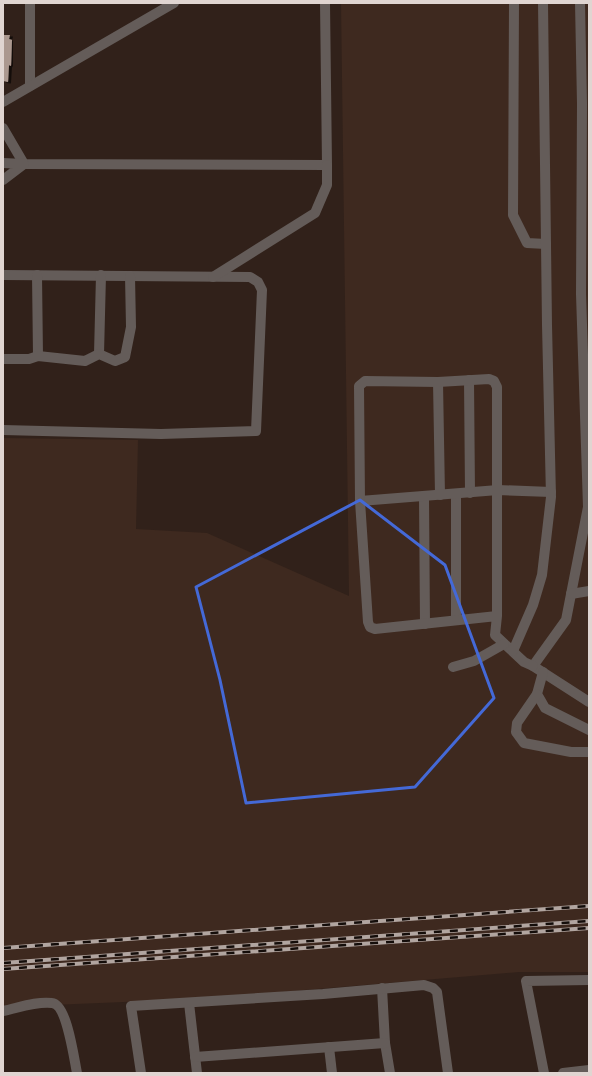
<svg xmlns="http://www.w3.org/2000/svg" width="592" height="1076" viewBox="0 0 592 1076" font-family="Merriweather,serif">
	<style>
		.built { fill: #3e291f }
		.building { fill: #ab988f; filter: url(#shadow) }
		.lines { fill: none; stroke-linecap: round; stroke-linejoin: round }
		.minor { stroke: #645c59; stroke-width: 10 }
		.rail-casing { stroke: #b1a5a0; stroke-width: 4 }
		.rail { stroke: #140d0a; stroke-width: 2.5; stroke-dasharray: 8; stroke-linecap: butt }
		.marked { fill: none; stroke: #4469d7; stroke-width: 3; stroke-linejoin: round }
	</style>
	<defs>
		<filter id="shadow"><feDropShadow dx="3" dy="1.5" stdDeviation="0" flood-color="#0009"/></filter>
	</defs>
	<rect width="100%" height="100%" fill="#31211a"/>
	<!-- built -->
	<path class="built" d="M 341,3 L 589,3 L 589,972 L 519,972 L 196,999 L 3,1007 L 3,438 L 138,440 L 136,529 L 207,533 L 349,596 Z"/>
	<!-- building -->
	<path class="building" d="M 3,35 L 10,35 L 9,39 L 12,40 L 11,66 L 9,65 L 8,82 L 3,81 Z"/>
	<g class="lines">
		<!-- minor -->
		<g class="minor">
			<path d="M 514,3 L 513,215 L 527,243 L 546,244"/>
			<path d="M 580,3 L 582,104 L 581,294 L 588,507 L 566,620 L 533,666 L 589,702"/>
			<path d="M 30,86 L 30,3"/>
			<path d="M 3,102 L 174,3"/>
			<path d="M 3,128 L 24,164 L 327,165 L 325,3"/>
			<path d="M 3,163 L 24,164 L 3,180"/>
			<path d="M 3,275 L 250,277 L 258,282 L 262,290 L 256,431 L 161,434 L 3,430"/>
			<path d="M 37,275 L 38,356"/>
			<path d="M 213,277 L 315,213 L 327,185 L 327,165"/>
			<path d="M 99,354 L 101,275"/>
			<path d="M 3,359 L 29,359 L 38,356 L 85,361 L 99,354 L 115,361 L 125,357 L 131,327 L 130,276"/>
			<path d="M 469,380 L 470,493"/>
			<path d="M 438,382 L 440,495"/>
			<path d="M 456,494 L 456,620"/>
			<path d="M 424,496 L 425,624"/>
			<path d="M 360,501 L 498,490 L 551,492"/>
			<path d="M 571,594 L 589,591"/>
			<path d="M 497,616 L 375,629 L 370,627 L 368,622 L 360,501 L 359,386 L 365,381 L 438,382 L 489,379 L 494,381 L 497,387 L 497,616 L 495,635 L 524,662 L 533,666"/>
			<path d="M 513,651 L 533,605 L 542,575 L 551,497 L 547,325 L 543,3"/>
			<path d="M 453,667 L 474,661 L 504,644"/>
			<path d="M 543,672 L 537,694 L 545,708 L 589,730"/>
			<path d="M 537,694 L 517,723 L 516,732 L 524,743 L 571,752 L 589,752"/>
			<path d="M 382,988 L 385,1043 L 390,1073"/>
			<path d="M 189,1003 L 197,1073"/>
			<path d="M 3,1011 C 18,1008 36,1001 52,1003 C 67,1004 74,1059 77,1073"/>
			<path d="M 329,1047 L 332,1073"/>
			<path d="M 195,1057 L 385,1043"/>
			<path d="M 141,1073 L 131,1006 L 323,994 L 424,985 L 433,988 L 437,992 L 448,1073"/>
			<path d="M 544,1073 L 526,981 L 589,980"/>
			<path d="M 563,1073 L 589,1070"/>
		</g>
		<defs>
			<g id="rail">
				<path d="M 3,948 L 589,906"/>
				<path d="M 3,963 L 589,921"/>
				<path d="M 3,969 L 589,928"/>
			</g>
		</defs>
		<!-- rail casing -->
		<use href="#rail" class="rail-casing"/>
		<!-- rail -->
		<use href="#rail" class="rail"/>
	</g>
	<!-- marked area -->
	<path class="marked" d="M 360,500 L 445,565 L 494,698 L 415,787 L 246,803 L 220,680 L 196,587 Z"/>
	<!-- border -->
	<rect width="592" height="1076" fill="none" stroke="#e0d5d1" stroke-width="8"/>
</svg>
